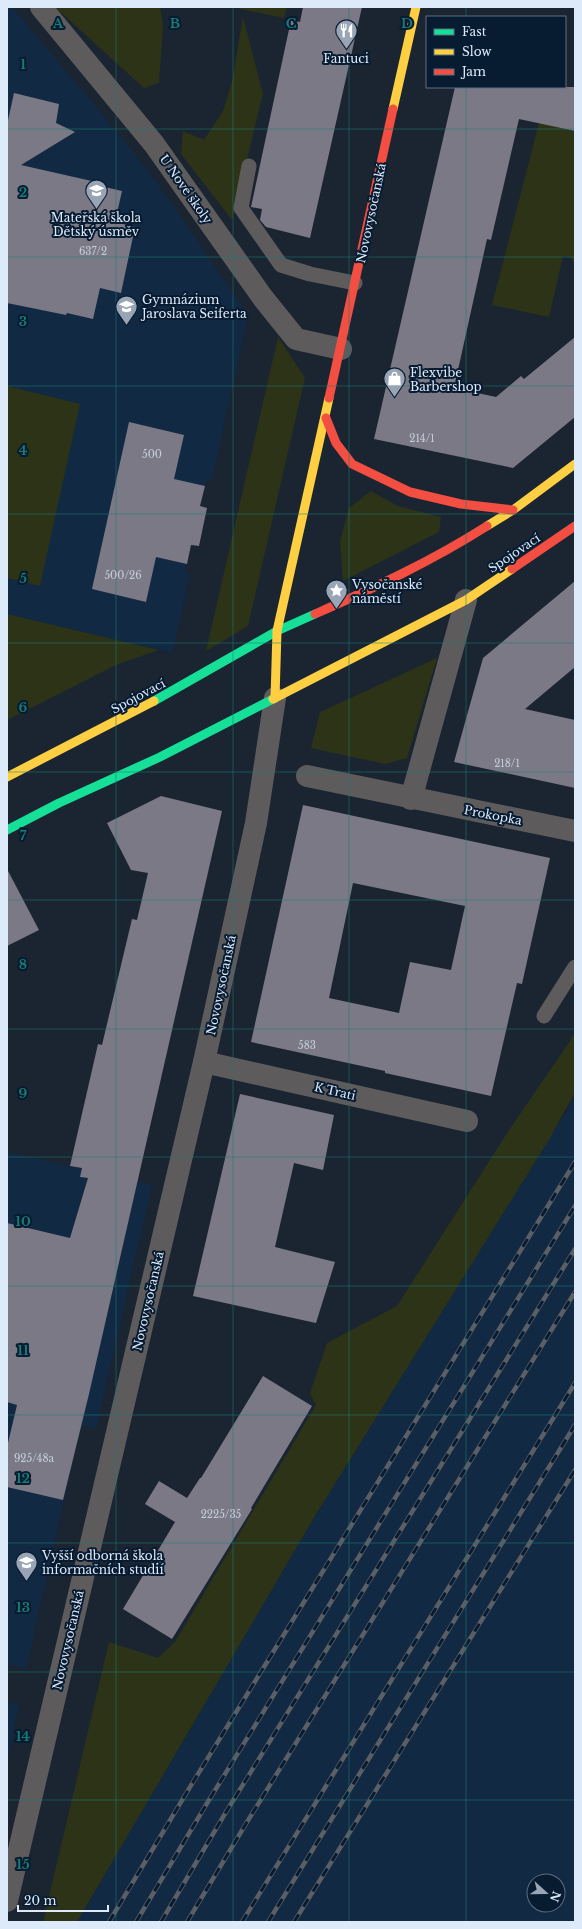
<svg xmlns="http://www.w3.org/2000/svg" width="582" height="1929" viewBox="0 0 582 1929" font-family="'Libre Baskerville',serif">
	<style>
		.built { fill: #112942; fill-rule: evenodd }
		.green { fill: #2d3317 }
		.building { fill: #7c7986; fill-rule: evenodd }
		.lines { fill: none; stroke-linecap: round; stroke-linejoin: round }
		.lane { stroke: #5e5b5d; stroke-width: 15 }
		.street { stroke: #5e5b5d; stroke-width: 22 }
		.fast { stroke: #16e098; stroke-width: 9 }
		.slow { stroke: #ffcf43; stroke-width: 9 }
		.jam { stroke: #f24e42; stroke-width: 9 }
		.rail-casing { stroke: #5b5e64; stroke-width: 4.5 }
		.rail { stroke: #071b31; stroke-width: 3; stroke-dasharray: 9; stroke-linecap: butt }
		.grid { fill: none; stroke: #197c75; stroke-width: 1; stroke-opacity: 0.55 }
		.labels { text-anchor: middle; dominant-baseline: central; stroke-width: 4; stroke-linejoin: round; paint-order: stroke }
		.number-label { font-size: 10px; fill: #c5cedd }
		.poi-label { font-size: 12px; fill: #ddeafa; stroke: #071b31; text-anchor: start }
		.street-label { font-size: 12px; fill: #ddeafa; stroke: #071b31 }
		.grid-label { font-size: 13px; text-anchor: middle; font-weight: bold; fill: #197c75; stroke: #071b31; stroke-width: 4; stroke-linejoin: round; paint-order: stroke }
	</style>
	<rect width="100%" height="100%" fill="#1a2531"/>
	<!-- built -->
	<g class="built">
		<path d="M 7,7 L 12,7 L 18,14 L 131,149 L 165,194 L 248,315 L 212,480 L 206,482 L 200,506 L 207,508 L 199,546 L 191,545 L 185,570 L 190,575 L 172,653 L 7,614 Z"/>
		<path d="M 575,1097 L 575,1922 L 77,1922 L 315,1516 ZM 534,1881 L 558,1881 L 558,1905 L 534,1905 Z"/>
		<path d="M 7,1152 L 152,1185 L 96,1429 L 81,1426 L 26,1669 L 7,1664 Z"/>
		<path d="M 7,1702 L 19,1704 L 7,1764 Z"/>
	</g>
	<!-- green -->
	<g class="green">
		<path d="M 55,7 L 160,7 L 163,25 L 159,83 L 144,88 Z"/>
		<path d="M 240,7 L 287,7 L 284,18 L 240,9 Z"/>
		<path d="M 243,17 L 263,94 L 232,220 L 181,154 L 183,131 L 204,140 L 223,111 L 232,82 Z"/>
		<path d="M 539,123 L 575,131 L 575,264 L 570,257 L 563,256 L 549,317 L 492,305 Z"/>
		<path d="M 278,337 L 305,378 L 248,626 L 206,651 Z"/>
		<path d="M 7,386 L 80,404 L 40,586 L 7,578 Z"/>
		<path d="M 371,491 L 398,506 L 441,517 L 439,532 L 343,581 L 340,541 L 349,508 Z"/>
		<path d="M 7,614 L 159,650 L 118,664 L 7,720 Z"/>
		<path d="M 437,658 L 407,758 L 385,764 L 311,748 L 320,712 Z"/>
		<path d="M 575,1032 L 575,1092 L 550,1138 L 315,1516 L 77,1922 L 43,1922 L 109,1642 L 158,1658 L 175,1642 L 316,1405 L 310,1393 L 327,1343 L 397,1306 L 509,1130 L 568,1044 Z"/>
	</g>
	<!-- building -->
	<g class="building">
		<path d="M 303,7 L 362,7 L 310,238 L 266,227 L 260,220 L 262,209 L 251,207 L 291,20 L 300,22 Z"/>
		<path d="M 455,87 L 575,87 L 575,131 L 519,119 L 491,240 L 487,239 L 454,388 L 496,397 L 521,376 L 524,379 L 575,337 L 575,417 L 513,468 L 374,439 Z"/>
		<path d="M 14,93 L 59,104 L 56,123 L 75,132 L 21,165 L 96,182 L 96,185 L 122,191 L 115,222 L 135,227 L 121,293 L 100,288 L 93,319 L 67,313 L 66,315 L 7,303 L 7,125 Z"/>
		<path d="M 129,422 L 184,435 L 174,479 L 205,486 L 200,506 L 207,508 L 199,546 L 191,545 L 187,564 L 156,557 L 146,602 L 92,589 Z"/>
		<path d="M 575,581 L 575,667 L 525,709 L 575,720 L 575,788 L 454,762 L 483,658 Z"/>
		<path d="M 161,796 L 222,811 L 89,1394 L 63,1500 L 7,1487 L 7,1447 L 17,1405 L 7,1402 L 7,1223 L 70,1238 L 88,1178 L 80,1177 L 82,1168 L 70,1166 L 98,1044 L 102,1045 L 132,919 L 137,920 L 148,873 L 131,870 L 107,823 Z"/>
		<path d="M 303,805 L 550,858 L 522,984 L 517,983 L 491,1096 L 385,1073 L 385,1071 L 251,1042 ZM 353,883 L 465,906 L 451,970 L 410,962 L 399,1013 L 329,998 Z"/>
		<path d="M 7,869 L 39,930 L 7,946 Z"/>
		<path d="M 240,1094 L 334,1115 L 323,1170 L 294,1163 L 275,1247 L 335,1262 L 316,1323 L 193,1296 Z"/>
		<path d="M 263,1376 L 312,1406 L 251,1508 L 252,1509 L 172,1639 L 123,1609 L 175,1522 L 145,1504 L 159,1481 L 187,1498 L 200,1478 L 201,1478 Z"/>
	</g>
	<g class="lines">
		<!-- lane -->
		<g class="lane">
			<path d="M 249,166 L 241,208 L 281,265 L 310,274 L 355,283"/>
			<path d="M 544,1016 L 575,967"/>
		</g>
		<!-- street -->
		<g class="street">
			<path d="M 41,7 L 154,144 L 263,298 L 296,339 L 341,349"/>
			<path d="M 307,776 L 575,831"/>
			<path d="M 411,799 L 466,600"/>
			<path d="M 204,1062 L 467,1121"/>
			<path d="M 7,1901 L 204,1062 L 256,823 L 275,698"/>
		</g>
		<!-- fast -->
		<g class="fast">
			<path d="M 154,701 L 277,631 L 315,614"/>
			<path d="M 7,830 L 59,803 L 160,757 L 273,699"/>
		</g>
		<!-- slow -->
		<g class="slow">
			<path d="M 393,109 L 416,7"/>
			<path d="M 487,526 L 513,510 L 575,464"/>
			<path d="M 275,698 L 277,631 L 329,398"/>
			<path d="M 273,699 L 466,600 L 512,569"/>
			<path d="M 7,777 L 154,701"/>
		</g>
		<!-- jam -->
		<g class="jam">
			<path d="M 329,398 L 393,109"/>
			<path d="M 326,418 L 336,443 L 352,464 L 410,492 L 461,504 L 513,510"/>
			<path d="M 512,569 L 575,526"/>
			<path d="M 315,614 C 374,588 432,561 487,526"/>
		</g>
		<defs>
			<g id="rail">
				<path d="M 109,1922 L 190,1787 L 575,1162"/>
				<path d="M 136,1922 L 209,1800 L 575,1206"/>
				<path d="M 161,1922 L 226,1812 L 575,1249"/>
				<path d="M 187,1922 L 247,1822 L 575,1292"/>
				<path d="M 242,1922 L 575,1383"/>
				<path d="M 268,1922 L 575,1425"/>
				<path d="M 294,1922 L 575,1470"/>
			</g>
		</defs>
		<!-- rail casing -->
		<use href="#rail" class="rail-casing"/>
		<!-- rail -->
		<use href="#rail" class="rail"/>
	</g>
	<!-- grid -->
	<path class="grid" d="M 116,7 L 116,1922M 233,7 L 233,1922M 349,7 L 349,1922M 466,7 L 466,17M 466,87 L 466,1922M 7,129 L 575,129M 7,257 L 575,257M 7,386 L 575,386M 7,514 L 575,514M 7,643 L 575,643M 7,772 L 575,772M 7,900 L 575,900M 7,1029 L 575,1029M 7,1157 L 575,1157M 7,1286 L 575,1286M 7,1415 L 575,1415M 7,1543 L 575,1543M 7,1672 L 575,1672M 7,1800 L 575,1800"/>
	<!-- icons -->
	<defs>
		<symbol id="restaurant-pin" viewBox="-11 -11 22 30"><path d="M0 17L-7.5 6A9.5 9.5 0 1 1 7.5 6Z" fill="#99a5b4" stroke="#071b31"/><path d="M-5-6h1v4h1v-4h1v4h1v-4h1v5L-1.5 .5V6h-2V.5L-5-1ZM5-6V6H3V1.5H1.5Q1.5-4 5-6Z" fill="#fff"/></symbol>
		<symbol id="school-pin" viewBox="-11 -11 22 30"><path d="M0 17L-7.5 6A9.5 9.5 0 1 1 7.5 6Z" fill="#99a5b4" stroke="#071b31"/><path d="M0-5L7-2L0 1L-7-2ZM-4 1L0 2.5L4 1V4Q0 6-4 4Z" fill="#fff"/></symbol>
		<symbol id="shop-pin" viewBox="-11 -11 22 30"><path d="M0 17L-7.5 6A9.5 9.5 0 1 1 7.5 6Z" fill="#99a5b4" stroke="#071b31"/><path d="M-5-2.5h2.3a2.7 3.5 0 0 1 5.4 0H5L5.5 6h-11ZM-1.5-2.5h3a1.5 2.3 0 0 0-3 0Z" fill="#fff"/></symbol>
		<symbol id="sight-pin" viewBox="-11 -11 22 30"><path d="M0 17L-7.5 6A9.5 9.5 0 1 1 7.5 6Z" fill="#99a5b4" stroke="#071b31"/><path d="M0-6L1.8-2.2L6-1.7L2.9 1.2L3.7 5.4L0 3.3L-3.7 5.4L-2.9 1.2L-6-1.7L-1.8-2.2Z" fill="#fff"/></symbol>
		<symbol id="university-pin" viewBox="-11 -11 22 30"><path d="M0 17L-7.5 6A9.5 9.5 0 1 1 7.5 6Z" fill="#99a5b4" stroke="#071b31"/><path d="M0-5L7-2L0 1L-7-2ZM-4 1L0 2.5L4 1V4Q0 6-4 4Z" fill="#fff"/></symbol>
	</defs>
	<g fill-rule="evenodd">
		<use href="#restaurant-pin" x="334" y="18" width="25" height="34"/>
		<use href="#school-pin" x="84" y="178" width="25" height="34"/>
		<use href="#school-pin" x="114" y="294" width="25" height="34"/>
		<use href="#shop-pin" x="382" y="366" width="25" height="34"/>
		<use href="#sight-pin" x="324" y="578" width="25" height="34"/>
		<use href="#university-pin" x="14" y="1550" width="25" height="34"/>
	</g>
	<g class="labels">
		<!-- number labels -->
		<g class="number-label">
			<text x="93" y="251">637/2</text>
			<text x="422" y="438">214/1</text>
			<text x="152" y="454">500</text>
			<text x="123" y="575">500/26</text>
			<text x="507" y="763">218/1</text>
			<text x="307" y="1045">583</text>
			<text x="34" y="1458">925/48a</text>
			<text x="221" y="1514">2225/35</text>
		</g>
		<!-- poi labels -->
		<g class="poi-label">
			<text x="346" y="58" text-anchor="middle">Fantuci</text>
			<text x="96" y="217" text-anchor="middle">Mateřská škola<tspan x="96" dy="14">Dětský úsměv</tspan></text>
			<text x="142" y="299">Gymnázium<tspan x="142" dy="14">Jaroslava Seiferta</tspan></text>
			<text x="410" y="372">Flexvibe<tspan x="410" dy="14">Barbershop</tspan></text>
			<text x="352" y="584">Vysočanské<tspan x="352" dy="14">náměstí</tspan></text>
			<text x="42" y="1555">Vyšší odborná škola<tspan x="42" dy="14">informačních studií</tspan></text>
		</g>
		<!-- street labels -->
		<g class="street-label">
			<text transform="translate(186 189) rotate(55)">U Nové školy</text>
			<text transform="translate(371 213) rotate(-78)">Novovysočanská</text>
			<text transform="translate(514 553) rotate(-34)">Spojovací</text>
			<text transform="translate(138 696) rotate(-28)">Spojovací</text>
			<text transform="translate(493 815) rotate(11)">Prokopka</text>
			<text transform="translate(221 985) rotate(-78)">Novovysočanská</text>
			<text transform="translate(335 1091) rotate(13)">K Trati</text>
			<text transform="translate(148 1301) rotate(-77)">Novovysočanská</text>
			<text transform="translate(68 1640) rotate(-77)">Novovysočanská</text>
		</g>
	</g>
	<g class="grid-label">
		<text x="58" y="28">A</text>
		<text x="175" y="28">B</text>
		<text x="291" y="28">C</text>
		<text x="407" y="28">D</text>
		<text x="23" y="69">1</text>
		<text x="23" y="197">2</text>
		<text x="23" y="326">3</text>
		<text x="23" y="455">4</text>
		<text x="23" y="583">5</text>
		<text x="23" y="712">6</text>
		<text x="23" y="840">7</text>
		<text x="23" y="969">8</text>
		<text x="23" y="1098">9</text>
		<text x="23" y="1226">10</text>
		<text x="23" y="1355">11</text>
		<text x="23" y="1483">12</text>
		<text x="23" y="1612">13</text>
		<text x="23" y="1741">14</text>
		<text x="23" y="1869">15</text>
	</g>
	<!-- border -->
	<rect width="582" height="1929" fill="none" stroke="#ddeafa" stroke-width="16"/>
	<!-- legend -->
	<rect x="426" y="16" width="140" height="72" fill="#071b31" stroke="#5d6e81"/>
	<rect x="434" y="29" width="20" height="6" fill="#16e098" stroke="#5d6e81"/>
	<text x="462" y="36" font-size="12" fill="#ddeafa">Fast</text>
	<rect x="434" y="49" width="20" height="6" fill="#ffcf43" stroke="#5d6e81"/>
	<text x="462" y="56" font-size="12" fill="#ddeafa">Slow</text>
	<rect x="434" y="69" width="20" height="6" fill="#f24e42" stroke="#5d6e81"/>
	<text x="462" y="76" font-size="12" fill="#ddeafa">Jam</text>
	<!-- north arrow -->
	<g transform="translate(546 1893) rotate(111)"><circle r="19" fill="#071b31" stroke="#5d6e81"/>
	<path d="M0-3L7 15L0 10L-7 15Z" fill="#99a5b4"/>
	<text y="-6" font-size="11" font-weight="bold" text-anchor="middle" fill="#ddeafa">N</text>
	</g>
	<!-- scale -->
	<path d="M18 1905v6h90v-6" fill="none" stroke="#ddeafa" stroke-width="2"/>
	<text x="24" y="1905" font-size="12" fill="#ddeafa" stroke="#071b31" stroke-width="3" paint-order="stroke">20 m</text>
</svg>
